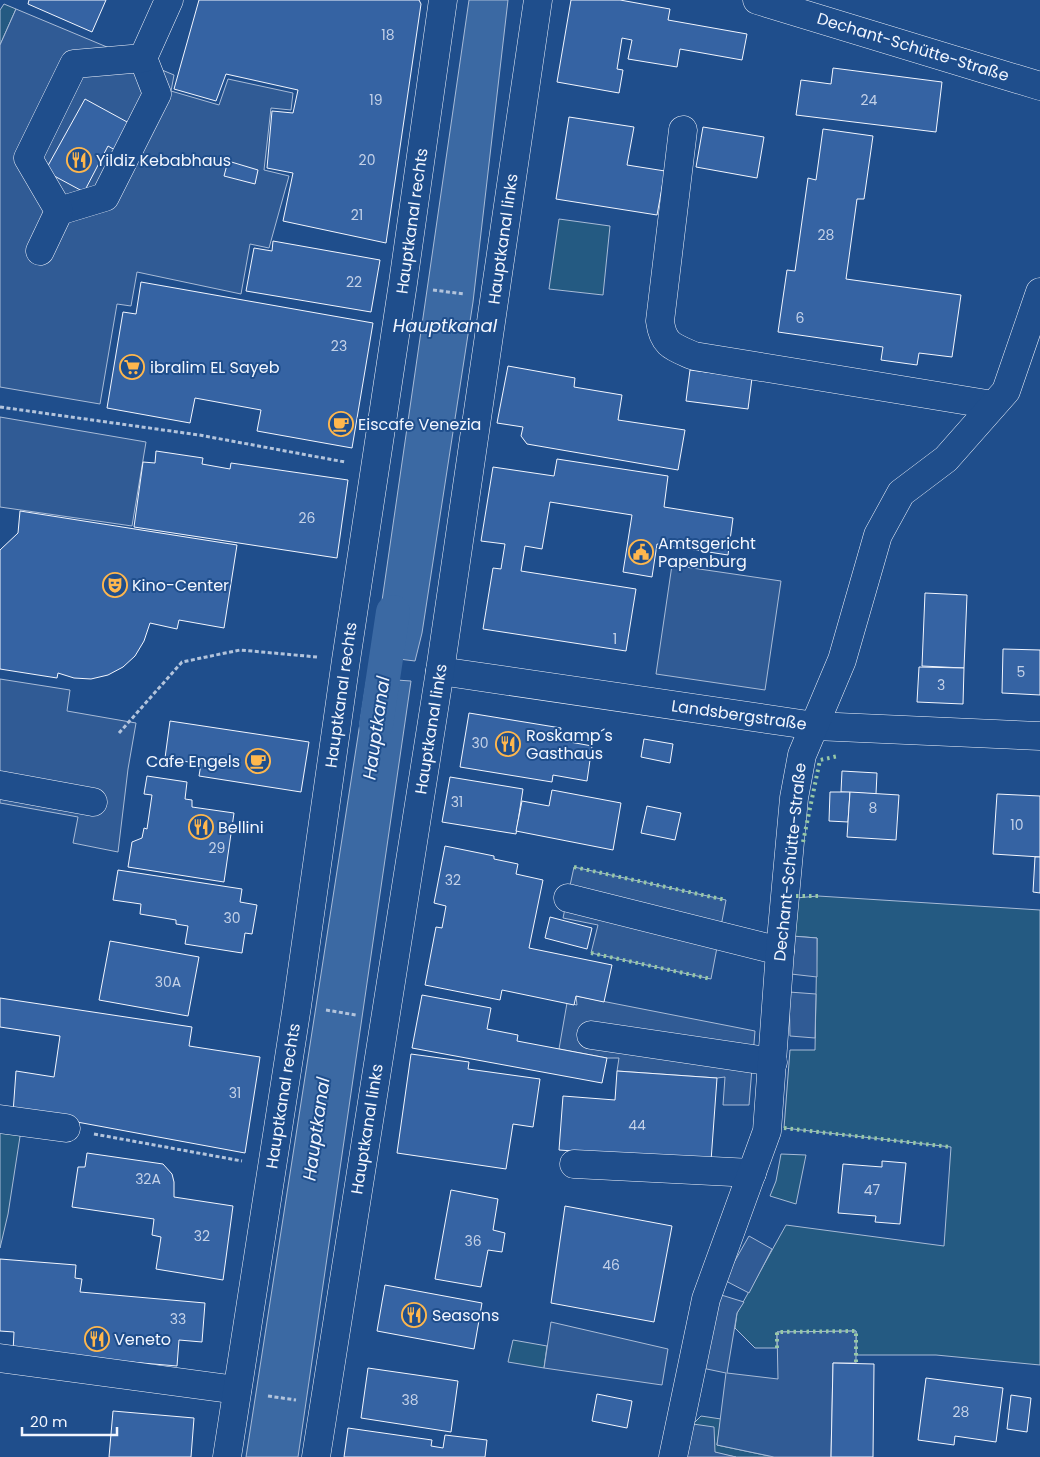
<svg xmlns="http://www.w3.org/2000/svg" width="1040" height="1457" viewBox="0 0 1040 1457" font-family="Poppins,sans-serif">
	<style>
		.green { fill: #245a82; stroke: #a8bbd7 }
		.parking { fill: #305b95; stroke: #a8bbd7 }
		.water { fill: #3b69a3; stroke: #a8bbd7 }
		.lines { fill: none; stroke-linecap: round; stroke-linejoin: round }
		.canal { stroke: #3b69a3; stroke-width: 34 }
		.building { fill: #3563a3; stroke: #f2f6ff }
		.minor-casing { stroke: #f2f6ff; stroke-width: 29 }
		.path { stroke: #b3c4dc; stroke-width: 3; stroke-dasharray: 4 2.5; stroke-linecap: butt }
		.minor { stroke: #1f4e8c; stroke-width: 28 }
		.hedge { stroke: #97c8a6; stroke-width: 4; stroke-dasharray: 2.5 4; stroke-linecap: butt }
		.labels { text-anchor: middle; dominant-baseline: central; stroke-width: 4; stroke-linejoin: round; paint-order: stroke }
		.number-label { font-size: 14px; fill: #c3d1e8 }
		.street-label { font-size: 16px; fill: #f2f6ff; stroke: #1f4e8c }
		.poi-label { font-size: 16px; fill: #f2f6ff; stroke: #1f4e8c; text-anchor: start }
		.water-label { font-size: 18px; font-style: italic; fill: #f2f6ff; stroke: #1f4e8c }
	</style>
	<rect width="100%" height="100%" fill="#1f4e8c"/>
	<!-- green -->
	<g class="green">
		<path d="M 4,4 L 16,9 L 0,45 L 0,10 Z"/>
		<path d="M 559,219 L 610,226 L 603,295 L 549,289 Z"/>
		<path d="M 818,896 L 1040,910 L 1040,1365 L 936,1355 L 856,1355 L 856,1331 L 777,1332 L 777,1348 L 755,1348 L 735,1328 L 737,1313 L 786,1225 L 944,1246 L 951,1147 L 784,1128 L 790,1050 L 815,1050 L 817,938 L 792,936 L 796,898 Z"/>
		<path d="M 0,1128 L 21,1130 L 8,1214 L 0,1248 Z"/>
		<path d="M 781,1154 L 806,1155 L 796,1204 L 770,1196 L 776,1181 Z"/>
		<path d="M 513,1340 L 547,1346 L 544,1368 L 508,1362 Z"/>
		<path d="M 701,1416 L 721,1419 L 717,1445 L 774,1457 L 736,1457 L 715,1453 L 693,1424 Z"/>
	</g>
	<!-- parking -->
	<g class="parking">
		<path d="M 16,9 L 174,75 L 171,91 L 219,105 L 228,79 L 293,93 L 291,110 L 271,108 L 264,170 L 289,176 L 269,248 L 250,244 L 241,294 L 137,272 L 131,306 L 117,304 L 100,404 L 0,387 L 0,45 Z"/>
		<path d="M 0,417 L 146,442 L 132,526 L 0,507 Z"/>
		<path d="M 672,565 L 781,581 L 765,690 L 656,674 Z"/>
		<path d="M 0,679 L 70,690 L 67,711 L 136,723 L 128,769 L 118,852 L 73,843 L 78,817 L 0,803 Z"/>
		<path d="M 574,867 L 726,900 L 711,979 L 591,953 L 598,925 L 563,918 Z"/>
		<path d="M 792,936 L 817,938 L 817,977 L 791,974 Z"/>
		<path d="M 789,992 L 816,994 L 815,1038 L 790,1036 Z"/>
		<path d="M 576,996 L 755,1031 L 749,1105 L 723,1105 L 725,1077 L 717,1078 L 617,1071 L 619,1058 L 607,1058 L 559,1049 L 567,1003 L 577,1005 Z"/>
		<path d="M 749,1236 L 772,1249 L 749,1293 L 724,1280 Z"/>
		<path d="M 718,1294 L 744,1302 L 737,1313 L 727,1373 L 778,1379 L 777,1332 L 856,1331 L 856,1363 L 833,1363 L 831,1457 L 774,1457 L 717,1445 L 726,1373 L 702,1368 Z"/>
		<path d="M 551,1322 L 668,1349 L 662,1385 L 544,1368 Z"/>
		<path d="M 693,1424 L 714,1427 L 715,1452 L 736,1457 L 687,1457 Z"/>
	</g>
	<!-- water -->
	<g class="water">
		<path d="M 469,0 L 508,0 L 473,302 L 422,633 L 415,661 L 374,656 Z"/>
		<path d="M 367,678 L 411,681 L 298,1457 L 246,1457 Z"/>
	</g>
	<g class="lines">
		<!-- canal -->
		<path class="canal" d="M 376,725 L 393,612"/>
	</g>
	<!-- building -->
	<g class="building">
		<path d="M 29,0 L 106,0 L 92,32 L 28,4 Z"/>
		<path d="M 199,0 L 419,0 L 421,4 L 386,243 L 283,221 L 293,173 L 267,168 L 272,111 L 293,113 L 298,90 L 226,74 L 216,101 L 174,89 Z"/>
		<path d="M 571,0 L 620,0 L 670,9 L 668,20 L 747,34 L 742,60 L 680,49 L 677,67 L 628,59 L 632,40 L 622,38 L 617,69 L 623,70 L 619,93 L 557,82 Z"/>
		<path d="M 833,68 L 942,82 L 936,132 L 796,115 L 801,80 L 831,84 Z"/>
		<path d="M 85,99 L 129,123 L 115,150 L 108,146 L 84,192 L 45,171 Z"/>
		<path d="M 569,117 L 634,127 L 627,165 L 665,171 L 657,215 L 556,199 Z"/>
		<path d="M 703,127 L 764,137 L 757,178 L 696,167 Z"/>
		<path d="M 823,129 L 873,136 L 864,199 L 857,199 L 846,279 L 961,295 L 952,357 L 919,353 L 917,365 L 881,360 L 883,347 L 778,332 L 787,270 L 795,271 L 808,178 L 816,180 Z"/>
		<path d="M 228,161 L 258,170 L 255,184 L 224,176 Z"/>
		<path d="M 273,241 L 380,260 L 371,312 L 246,291 L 254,248 L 272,251 Z"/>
		<path d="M 141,282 L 373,323 L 352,448 L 257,431 L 261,410 L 195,398 L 190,423 L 107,408 L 123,312 L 136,314 Z"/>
		<path d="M 508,366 L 575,378 L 574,387 L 622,395 L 618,420 L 685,430 L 678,470 L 527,444 L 521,436 L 523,427 L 497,423 Z"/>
		<path d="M 690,370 L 752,378 L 748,409 L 686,401 Z"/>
		<path d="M 156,451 L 203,458 L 202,464 L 230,469 L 231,463 L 348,480 L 337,558 L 134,527 L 143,462 L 155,463 Z"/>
		<path d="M 557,459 L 668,476 L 664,507 L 733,518 L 728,555 L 657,544 L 652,577 L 623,572 L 632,515 L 550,502 L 542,549 L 525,546 L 521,571 L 636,589 L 626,651 L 483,629 L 493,568 L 501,569 L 505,544 L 481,541 L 493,467 L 554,476 Z"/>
		<path d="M 20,511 L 237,545 L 224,628 L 179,620 L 177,629 L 150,623 L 144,641 L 135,656 L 123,667 L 108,675 L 91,679 L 74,678 L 58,673 L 57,678 L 0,669 L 0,550 L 18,533 Z"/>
		<path d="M 925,593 L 967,595 L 964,668 L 922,666 Z"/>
		<path d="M 1003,649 L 1040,650 L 1040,695 L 1002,693 Z"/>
		<path d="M 919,667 L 964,668 L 963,704 L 917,702 Z"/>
		<path d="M 469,713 L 561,728 L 559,740 L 592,746 L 587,781 L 553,775 L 552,782 L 460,767 Z"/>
		<path d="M 170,721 L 309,742 L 301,792 L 199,776 L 201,764 L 165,758 Z"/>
		<path d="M 644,739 L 673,744 L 670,763 L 641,757 Z"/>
		<path d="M 842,771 L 877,773 L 876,794 L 841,792 Z"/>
		<path d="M 147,776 L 187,782 L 185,799 L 192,800 L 192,807 L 234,813 L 224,882 L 128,867 L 132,842 L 142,838 L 144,828 L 147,829 L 152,795 L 144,794 Z"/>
		<path d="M 450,777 L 523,789 L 516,834 L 442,822 Z"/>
		<path d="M 552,790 L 621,803 L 613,850 L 516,831 L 522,801 L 549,806 Z"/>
		<path d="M 830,792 L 850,792 L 848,822 L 829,821 Z"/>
		<path d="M 850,792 L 899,795 L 896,840 L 847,837 Z"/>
		<path d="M 997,794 L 1040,796 L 1040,857 L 993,854 Z"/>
		<path d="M 647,806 L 681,813 L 675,840 L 641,833 Z"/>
		<path d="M 445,846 L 494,856 L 494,859 L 518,864 L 516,874 L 543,880 L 529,948 L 612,965 L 604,1002 L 576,996 L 574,1005 L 502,990 L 500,1000 L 425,985 L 436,927 L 442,928 L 446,906 L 434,903 Z"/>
		<path d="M 1035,857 L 1040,857 L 1040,893 L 1033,892 Z"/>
		<path d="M 118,870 L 242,889 L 240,902 L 257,905 L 252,934 L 245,933 L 242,953 L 185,944 L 188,926 L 176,924 L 176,920 L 140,914 L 141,904 L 113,900 Z"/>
		<path d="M 550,917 L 592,928 L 587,949 L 545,938 Z"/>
		<path d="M 110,941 L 199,957 L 188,1016 L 99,1000 Z"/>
		<path d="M 422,995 L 491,1008 L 487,1029 L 518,1035 L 517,1041 L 607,1058 L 602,1083 L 412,1048 Z"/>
		<path d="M 0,998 L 192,1027 L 189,1046 L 260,1057 L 245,1153 L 77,1122 L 13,1113 L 16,1071 L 54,1077 L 60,1036 L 0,1027 Z"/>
		<path d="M 411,1054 L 469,1062 L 468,1069 L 540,1079 L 533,1127 L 513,1124 L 506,1169 L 397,1153 Z"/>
		<path d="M 617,1071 L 717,1078 L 711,1161 L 559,1150 L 563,1096 L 615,1100 Z"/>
		<path d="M 87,1153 L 163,1164 L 172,1174 L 174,1182 L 174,1197 L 233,1206 L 223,1280 L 156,1269 L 161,1237 L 152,1235 L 154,1219 L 72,1207 L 78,1167 L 85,1167 Z"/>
		<path d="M 882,1161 L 906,1163 L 900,1224 L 875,1222 L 876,1216 L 838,1213 L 843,1164 L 882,1167 Z"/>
		<path d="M 451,1190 L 498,1199 L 493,1230 L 505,1233 L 502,1252 L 488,1250 L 481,1287 L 435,1279 Z"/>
		<path d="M 565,1206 L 672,1226 L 654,1322 L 551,1303 Z"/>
		<path d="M 0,1259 L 76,1265 L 75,1278 L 82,1279 L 80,1292 L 205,1303 L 202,1342 L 179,1340 L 177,1366 L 13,1352 L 14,1332 L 0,1331 Z"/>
		<path d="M 385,1285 L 482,1303 L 474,1349 L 377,1331 Z"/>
		<path d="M 833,1363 L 874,1364 L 873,1457 L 831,1457 Z"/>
		<path d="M 368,1368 L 458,1381 L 451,1432 L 361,1418 Z"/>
		<path d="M 926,1378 L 1003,1388 L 996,1442 L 955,1436 L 954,1445 L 918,1440 Z"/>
		<path d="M 597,1394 L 632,1401 L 627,1428 L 592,1421 Z"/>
		<path d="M 1011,1395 L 1031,1398 L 1027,1432 L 1007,1429 Z"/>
		<path d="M 113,1411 L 194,1418 L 191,1457 L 109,1457 Z"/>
		<path d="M 348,1428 L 432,1440 L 431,1446 L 443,1448 L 445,1435 L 487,1440 L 485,1457 L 344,1457 Z"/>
	</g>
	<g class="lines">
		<defs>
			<g id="minor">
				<path d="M 757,0 L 1040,86"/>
				<path d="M 683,130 L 660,321 C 663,345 673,347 694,356 L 993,405"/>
				<path d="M 59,211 L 105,197 L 157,94 L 143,58"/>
				<path d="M 40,251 L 59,211 L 28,158 L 74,64 L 143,58 L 169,0"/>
				<path d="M 440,671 L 815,726 L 1040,736"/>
				<path d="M 0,785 L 93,802"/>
				<path d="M 568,898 L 780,951"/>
				<path d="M 591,1035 L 773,1062"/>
				<path d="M 0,1119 L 66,1128"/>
				<path d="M 574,1164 L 752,1173"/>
				<path d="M 0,1358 L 237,1390"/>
				<path d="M 227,1457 L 297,1006 L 346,660 L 403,283 L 443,0"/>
				<path d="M 316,1457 L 440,671 L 538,0"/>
				<path d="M 673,1457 L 706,1299 L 767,1131 L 780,951 L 794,798 L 802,755 L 842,660 L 878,535 L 901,493 L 946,459 L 1006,391 L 1040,292"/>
			</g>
		</defs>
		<!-- minor casing -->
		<use href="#minor" class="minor-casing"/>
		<!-- path -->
		<g class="path">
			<path d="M 433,290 L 464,294"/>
			<path d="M 0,407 L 199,435 L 345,462"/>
			<path d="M 119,733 L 182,662 L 240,650 L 317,657"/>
			<path d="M 326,1010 L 356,1015"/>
			<path d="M 94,1134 L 242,1161"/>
			<path d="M 268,1396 L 296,1400"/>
		</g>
		<!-- minor -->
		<use href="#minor" class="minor"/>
		<!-- hedge -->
		<g class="hedge">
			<path d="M 803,842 L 820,760 L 838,756"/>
			<path d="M 574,867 L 726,900"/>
			<path d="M 796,896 L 818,896"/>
			<path d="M 591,953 L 711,979"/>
			<path d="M 784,1128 L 951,1147"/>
			<path d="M 777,1348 L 777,1332 L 856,1331 L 856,1363"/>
		</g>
	</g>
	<!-- icons -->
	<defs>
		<symbol id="restaurant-ring" viewBox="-11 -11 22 22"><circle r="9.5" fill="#1f4e8c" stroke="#ffb74d" stroke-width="1.5"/><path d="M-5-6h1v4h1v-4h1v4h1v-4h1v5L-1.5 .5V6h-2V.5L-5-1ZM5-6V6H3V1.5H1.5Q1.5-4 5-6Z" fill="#ffb74d"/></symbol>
		<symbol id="supermarket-ring" viewBox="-11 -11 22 22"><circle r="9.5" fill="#1f4e8c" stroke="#ffb74d" stroke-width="1.5"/><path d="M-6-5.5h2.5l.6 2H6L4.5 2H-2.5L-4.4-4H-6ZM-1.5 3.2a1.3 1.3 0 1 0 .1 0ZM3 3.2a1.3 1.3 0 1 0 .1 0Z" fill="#ffb74d"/></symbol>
		<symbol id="cafe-ring" viewBox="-11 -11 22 22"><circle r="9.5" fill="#1f4e8c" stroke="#ffb74d" stroke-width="1.5"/><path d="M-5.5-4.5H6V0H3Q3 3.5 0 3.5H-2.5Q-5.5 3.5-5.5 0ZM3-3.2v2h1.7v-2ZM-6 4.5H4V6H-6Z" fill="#ffb74d"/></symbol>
		<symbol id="civic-ring" viewBox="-11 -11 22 22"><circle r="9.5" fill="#1f4e8c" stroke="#ffb74d" stroke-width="1.5"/><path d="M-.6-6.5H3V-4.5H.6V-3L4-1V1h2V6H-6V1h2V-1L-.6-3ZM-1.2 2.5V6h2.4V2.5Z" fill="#ffb74d"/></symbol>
		<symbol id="theatre-ring" viewBox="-11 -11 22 22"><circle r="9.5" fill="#1f4e8c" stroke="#ffb74d" stroke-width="1.5"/><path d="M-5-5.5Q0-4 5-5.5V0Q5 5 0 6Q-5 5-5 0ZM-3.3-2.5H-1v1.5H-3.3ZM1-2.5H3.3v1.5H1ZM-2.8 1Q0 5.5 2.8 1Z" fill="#ffb74d"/></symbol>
	</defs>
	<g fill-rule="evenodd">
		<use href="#restaurant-ring" x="65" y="146" width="28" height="28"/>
		<use href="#supermarket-ring" x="118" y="353" width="28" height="28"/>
		<use href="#cafe-ring" x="327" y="410" width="28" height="28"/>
		<use href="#civic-ring" x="627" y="538" width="28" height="28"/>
		<use href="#theatre-ring" x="101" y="571" width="28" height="28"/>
		<use href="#restaurant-ring" x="494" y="730" width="28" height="28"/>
		<use href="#cafe-ring" x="244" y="747" width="28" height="28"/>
		<use href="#restaurant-ring" x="187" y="813" width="28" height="28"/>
		<use href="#restaurant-ring" x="400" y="1301" width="28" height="28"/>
		<use href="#restaurant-ring" x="83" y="1325" width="28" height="28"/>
	</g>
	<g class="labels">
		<!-- number labels -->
		<g class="number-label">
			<text x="388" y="35">18</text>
			<text x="376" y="100">19</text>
			<text x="869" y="100">24</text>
			<text x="367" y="160">20</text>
			<text x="357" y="215">21</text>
			<text x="826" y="235">28</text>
			<text x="354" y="282">22</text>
			<text x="800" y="318">6</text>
			<text x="339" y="346">23</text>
			<text x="307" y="518">26</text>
			<text x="615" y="639">1</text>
			<text x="1021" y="672">5</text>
			<text x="941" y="685">3</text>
			<text x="480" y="743">30</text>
			<text x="457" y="802">31</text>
			<text x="873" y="808">8</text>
			<text x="1017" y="825">10</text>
			<text x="217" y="848">29</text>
			<text x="453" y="880">32</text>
			<text x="232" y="918">30</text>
			<text x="168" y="982">30A</text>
			<text x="235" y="1093">31</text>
			<text x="637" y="1125">44</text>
			<text x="148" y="1179">32A</text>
			<text x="872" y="1190">47</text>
			<text x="202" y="1236">32</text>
			<text x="473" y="1241">36</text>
			<text x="611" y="1265">46</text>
			<text x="178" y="1319">33</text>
			<text x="410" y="1400">38</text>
			<text x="961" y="1412">28</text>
		</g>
		<!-- street labels -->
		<g class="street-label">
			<text transform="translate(913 47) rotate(17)">Dechant-Schütte-Straße</text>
			<text transform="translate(412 221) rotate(-82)">Hauptkanal rechts</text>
			<text transform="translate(503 239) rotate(-82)">Hauptkanal links</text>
			<text transform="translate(341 695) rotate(-82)">Hauptkanal rechts</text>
			<text transform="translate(739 715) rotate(8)">Landsbergstraße</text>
			<text transform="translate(431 729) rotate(-81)">Hauptkanal links</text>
			<text transform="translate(790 862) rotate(-84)">Dechant-Schütte-Straße</text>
			<text transform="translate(283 1096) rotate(-81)">Hauptkanal rechts</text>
			<text transform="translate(367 1129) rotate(-81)">Hauptkanal links</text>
		</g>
		<!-- poi labels -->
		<g class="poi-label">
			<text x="96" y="160">Yildiz Kebabhaus</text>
			<text x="150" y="367">ibralim EL Sayeb</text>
			<text x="358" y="424">Eiscafe Venezia</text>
			<text x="658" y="543">Amtsgericht<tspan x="658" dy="18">Papenburg</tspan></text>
			<text x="132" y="585">Kino-Center</text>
			<text x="526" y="735">Roskamp´s<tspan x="526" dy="18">Gasthaus</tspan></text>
			<text x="240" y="761" text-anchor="end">Cafe Engels</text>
			<text x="218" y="827">Bellini</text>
			<text x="432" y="1315">Seasons</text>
			<text x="114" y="1339">Veneto</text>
		</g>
		<!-- water labels -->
		<g class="water-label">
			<text x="445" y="325">Hauptkanal</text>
			<text transform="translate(376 728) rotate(-82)">Hauptkanal</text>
			<text transform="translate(316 1129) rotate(-82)">Hauptkanal</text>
		</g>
	</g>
	<!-- scale -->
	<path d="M22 1427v8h95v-8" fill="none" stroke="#f2f6ff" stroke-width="2.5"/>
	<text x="30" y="1427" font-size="15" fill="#f2f6ff" stroke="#1f4e8c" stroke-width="4" paint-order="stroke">20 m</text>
</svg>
